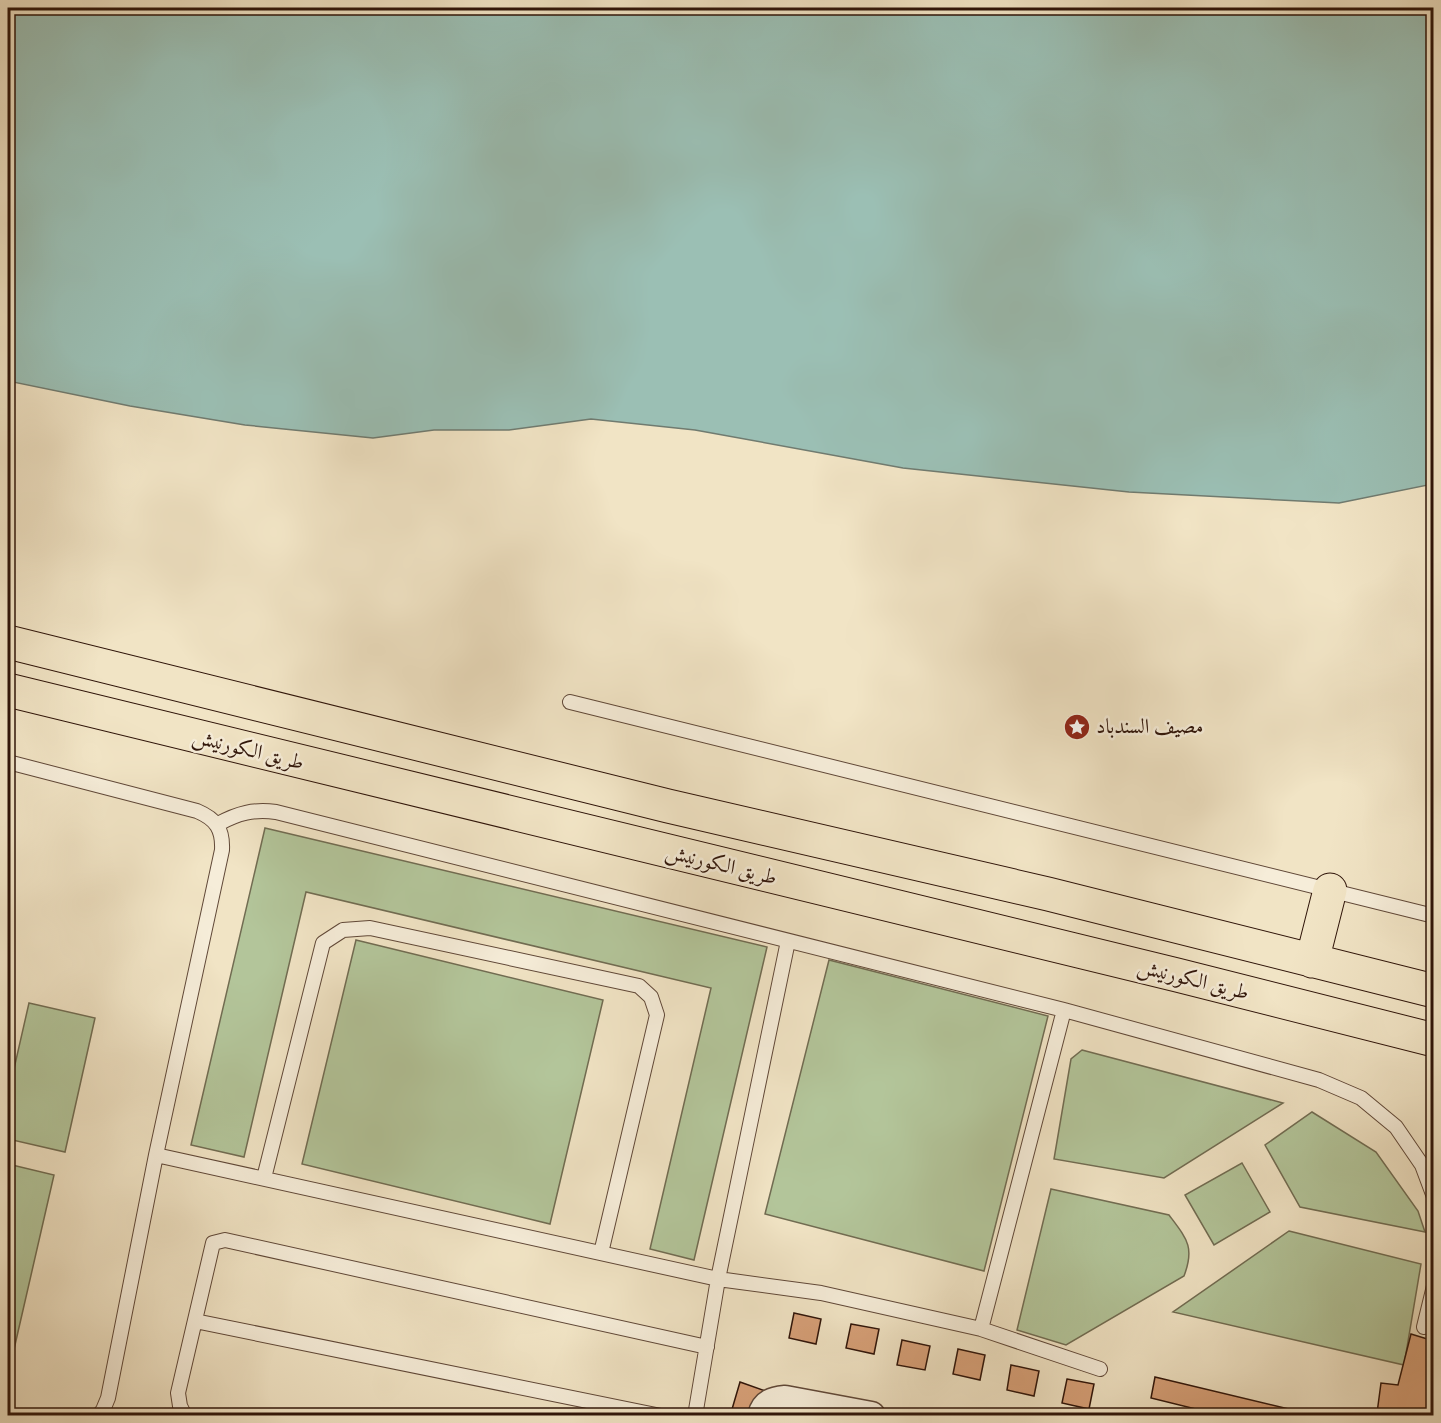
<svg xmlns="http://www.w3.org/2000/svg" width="1441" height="1423" font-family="'Libre Bodoni',Amiri,serif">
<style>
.green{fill:#b3c59a;stroke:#716c52;stroke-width:1.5}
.water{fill:#9bbfb4;stroke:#707b70;stroke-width:1.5}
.building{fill:#d7a078;stroke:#2f1409;stroke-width:1.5}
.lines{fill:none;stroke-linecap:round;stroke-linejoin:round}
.lane-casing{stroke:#604838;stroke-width:16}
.street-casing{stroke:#604838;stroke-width:31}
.highway-casing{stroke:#2f1409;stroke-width:35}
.lane{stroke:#f6edd9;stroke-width:14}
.street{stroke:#f6edd9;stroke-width:28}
.highway{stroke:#f1e4c5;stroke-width:33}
.labels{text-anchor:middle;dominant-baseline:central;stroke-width:5;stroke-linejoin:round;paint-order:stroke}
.poi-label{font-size:21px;fill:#2f1409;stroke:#f6edd9;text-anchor:start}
.street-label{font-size:21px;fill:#2f1409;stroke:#f6edd9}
</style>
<rect width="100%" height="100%" fill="#f1e4c5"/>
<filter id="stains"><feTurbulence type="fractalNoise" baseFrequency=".00333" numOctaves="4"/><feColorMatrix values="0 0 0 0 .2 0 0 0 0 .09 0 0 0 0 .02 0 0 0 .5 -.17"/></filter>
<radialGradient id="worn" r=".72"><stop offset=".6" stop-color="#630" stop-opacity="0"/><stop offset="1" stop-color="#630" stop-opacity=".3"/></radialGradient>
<path class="green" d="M265,828L767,947L694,1260L650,1249L711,988L306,892L244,1157L191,1145Z
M356,940L603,1000L550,1224L302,1164Z
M829,960L1048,1016L984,1271L765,1214Z
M29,1003L95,1018L65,1152L8,1139V1095Z
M1082,1050L1283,1103L1164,1178L1054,1159L1071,1059Z
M1312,1112L1376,1152L1418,1211L1425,1232L1300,1207L1265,1145Z
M1242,1163L1270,1212L1214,1245L1185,1195Z
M8,1164L54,1175L12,1358L8,1357Z
M1051,1189L1169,1215C1187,1239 1195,1247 1184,1276L1066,1345L1017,1330Z
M1289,1231L1421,1264L1404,1365L1173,1312Z"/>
<path class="water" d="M8,8H1433V484L1339,503L1129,492L903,468L695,430L591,419L509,430H434L373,438L245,425L130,406L8,381Z"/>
<path class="building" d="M794,1313L821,1319L816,1344L789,1338Z
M851,1324L879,1329L874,1354L846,1348Z
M1411,1334L1434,1341V1416L1377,1413L1381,1383L1398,1385Z
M902,1340L930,1346L925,1370L897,1365Z
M958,1349L985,1355L980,1380L953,1374Z
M1011,1365L1039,1371L1034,1396L1007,1390Z
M1155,1377L1318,1416H1224L1151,1398Z
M1067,1379L1094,1384L1089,1409L1062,1403Z
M740,1382L768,1392L761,1416H730Z"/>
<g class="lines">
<g class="lane-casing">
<path id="lane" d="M570,702L1434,916
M8,762L197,811C216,819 223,829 222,850L156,1155L108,1398L103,1410L98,1416
M218,824C238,813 254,809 276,812L1064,1010L1319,1080L1361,1098L1396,1127L1422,1165L1434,1197
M156,1155L718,1279L821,1293L981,1329L1100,1369
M264,1178L323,943L343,930L370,928L639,986L651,997L657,1015L601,1253
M195,1321L661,1416
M1424,1327L1434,1286
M981,1329L1064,1010
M185,1416L180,1406L178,1393L213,1243L225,1240L707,1347
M695,1416L718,1279L788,941"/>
</g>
<g class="street-casing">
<path id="street" d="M762,1416C765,1403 774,1401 785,1400L871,1416"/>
</g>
<g class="highway-casing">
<path id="highway" d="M8,642L668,806L1048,894L1434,991
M8,690L1177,975L1434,1040
M1312,961L1330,890"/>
</g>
<use href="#lane" class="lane"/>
<use href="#street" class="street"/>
<use href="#highway" class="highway"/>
</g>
<defs>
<g id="sight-disc" transform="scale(1.35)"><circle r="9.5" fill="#8f2418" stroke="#f6edd9"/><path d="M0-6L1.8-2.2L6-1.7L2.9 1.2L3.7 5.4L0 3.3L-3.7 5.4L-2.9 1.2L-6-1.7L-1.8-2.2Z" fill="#fff"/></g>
</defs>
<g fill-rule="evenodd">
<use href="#sight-disc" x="1077" y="727"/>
</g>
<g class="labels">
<g class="poi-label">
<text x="1096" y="727">مصيف السندباد</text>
</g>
<g class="street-label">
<text transform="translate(248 750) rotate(14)">طريق الكورنيش</text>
<text transform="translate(721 865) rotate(14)">طريق الكورنيش</text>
<text transform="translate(1193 980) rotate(14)">طريق الكورنيش</text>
</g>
</g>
<rect width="1441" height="1423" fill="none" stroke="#f1e4c5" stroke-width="30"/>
<rect x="9" y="9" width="1423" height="1405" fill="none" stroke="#2f1409" stroke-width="3"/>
<rect x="15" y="15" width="1411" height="1393" fill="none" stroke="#2f1409" stroke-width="1.5"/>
<rect width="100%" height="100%" filter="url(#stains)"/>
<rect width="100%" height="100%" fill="url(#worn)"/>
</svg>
